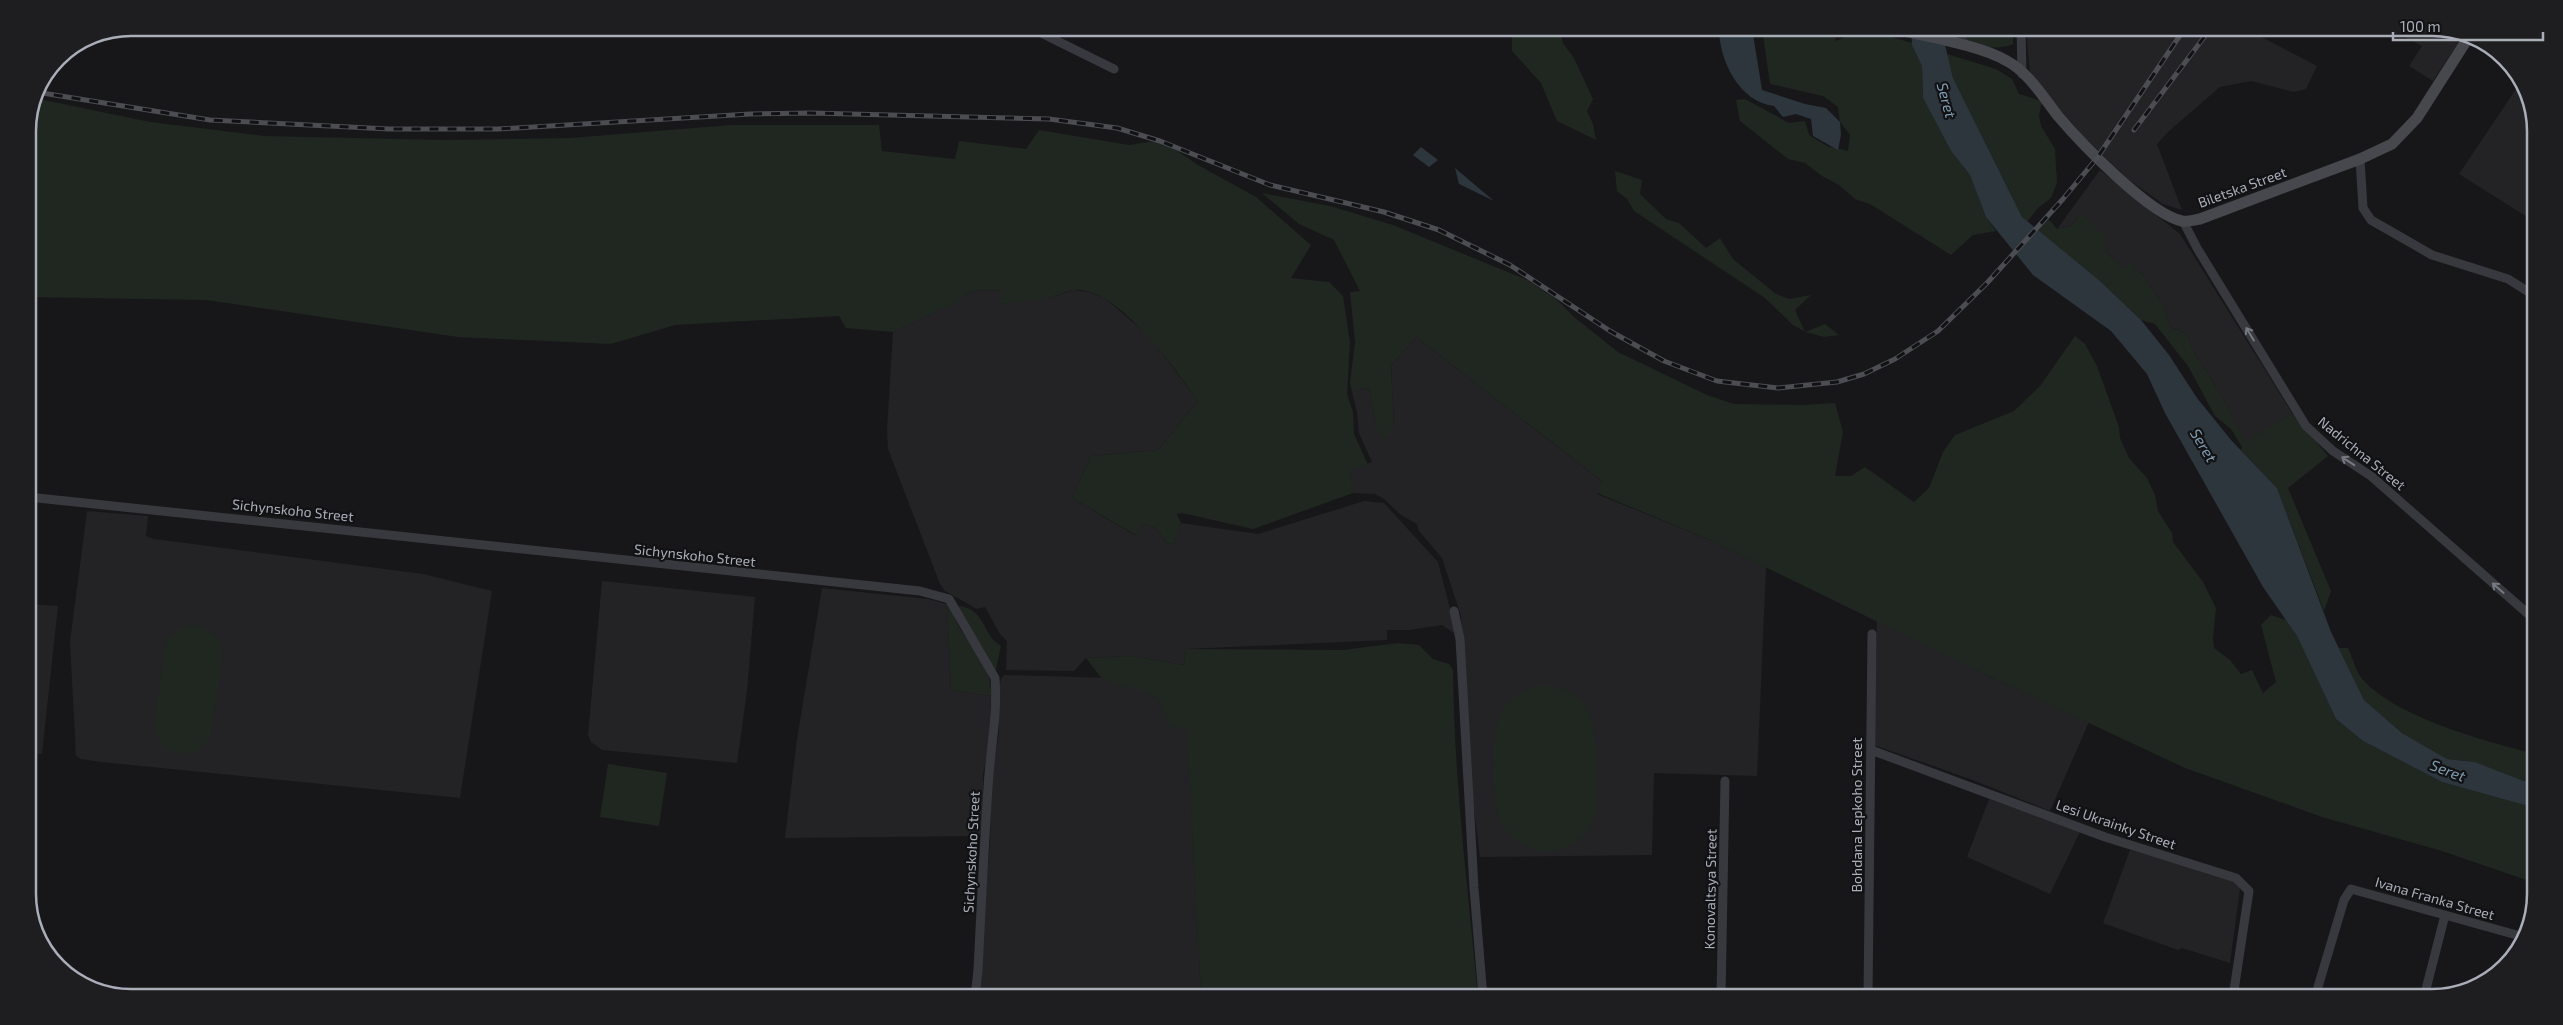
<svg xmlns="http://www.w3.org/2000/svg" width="2563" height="1025" font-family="'Exo 2',sans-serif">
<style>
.built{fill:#232326}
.green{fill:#1f2720}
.water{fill:#2d363d}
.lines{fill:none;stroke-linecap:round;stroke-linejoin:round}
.street{stroke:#38393e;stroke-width:9}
.secondary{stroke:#46484e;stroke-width:11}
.rail-casing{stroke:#4b4d53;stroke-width:5}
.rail{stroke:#121214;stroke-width:3;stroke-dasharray:9;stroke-linecap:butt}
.oneway{stroke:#767982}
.labels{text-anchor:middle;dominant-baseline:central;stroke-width:4.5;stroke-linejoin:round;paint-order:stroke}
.street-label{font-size:14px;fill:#a9aeb9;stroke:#121214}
.water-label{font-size:15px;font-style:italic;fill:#819db3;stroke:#121214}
.rim{fill:none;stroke:#a9aeb9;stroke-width:2.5}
</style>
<rect width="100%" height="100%" fill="#171719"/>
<path class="built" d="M2026,28H2255L2252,32L2317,66L2306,89L2294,92L2251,81L2220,87L2169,131L2157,144L2182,210L2163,204L2129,180L2086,139L2030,76Z
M2388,28H2431L2464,34L2433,81L2409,66L2422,46Z
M2520,83L2535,125V222L2459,174Z
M2100,170L2180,234L2292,413L2245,443L2219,391L2195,354L2187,334L2170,327L2165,308L2143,275L2135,270L2124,269L2105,251L2081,213L2072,225L2057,229Z
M1002,290L1001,304L1055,296L1073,290L1089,292L1106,299L1149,336L1198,401L1158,450L1091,456L1072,498L1135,535L1143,524L1156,528L1167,543L1174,544L1181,523L1258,534L1364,501L1384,503L1438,562L1456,632H1452L1442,625L1410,630H1387V640L1186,649L1184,665L1130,656L1086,658L1074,671L1006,670L1007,641L1000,634L985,607L977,609L945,591L940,584L888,449L887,430L893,332L958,301L970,291Z
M1416,337L1603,482L1597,494L1708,539L1766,567L1757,776L1654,773L1652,855L1480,857L1471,785L1461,616L1442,558L1419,531L1417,524L1401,515L1384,499L1375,494L1353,493L1349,469L1372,462L1359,433L1357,412L1352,392L1369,387L1376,427H1394L1391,366Z
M87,511L148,516L146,536L154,539L423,574L492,591L460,798L101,762L81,759L76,756L70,642Z
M602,581L755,597L747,691L737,763L602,750L591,742L588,735Z
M822,588L928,599L947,604L951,690L991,696L989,744L983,774V829L979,836L785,838L797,739Z
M28,604L58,606L42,754L28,753Z
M1877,620L1997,680L2089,722L2050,811L1970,779L1874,745Z
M1004,675L1185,680L1201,997H978L990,841L992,777L999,732V690L1001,679Z
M1989,799L2080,832L2050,894L1967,857Z
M2130,850L2236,880L2240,889L2230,963L2182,948L2178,950L2103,923Z"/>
<path class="green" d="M1512,28H1560L1563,43L1574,58L1593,99L1587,111L1593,124L1596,140L1557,121L1541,83L1512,51Z
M1762,28H1831L1836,41C1866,27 1882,34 1912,43L1922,66L1923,98L1951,151L1970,175L1986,217L1996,231L1973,235L1951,255L1870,204L1855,199L1839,185L1822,176L1805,163L1788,159L1740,121L1736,100L1745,99L1789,123L1805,121L1809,135L1827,146L1848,151L1850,135L1840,122L1838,107L1823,96L1770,84Z
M1949,28H2013V44C2002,50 1979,48 1969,41C1961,35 1958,31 1949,28Z
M1947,54L1996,69L2012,79L2019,94L2042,101L2039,115L2041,126L2055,149L2057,183L2051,198L2038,208L2027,222L2022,217L1953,78Z
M34,98L150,122L264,136L446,140L570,138L731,125H879L882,151L955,159L959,141L1026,149L1039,130L1129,145L1161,140L1198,165L1256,197L1311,245L1291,278L1329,282L1343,296L1350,342L1347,394L1353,412L1354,434L1368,465L1350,469L1353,493L1253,529L1182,513L1177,514L1181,523L1174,544L1167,543L1156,528L1143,524L1136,535L1072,498L1091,456L1158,450L1198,401C1175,369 1117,285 1073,290C1066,291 1060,295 1054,296C1037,301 1019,302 1001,304V290L970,291L959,301L893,332L846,328L839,316L675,325L611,344L458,337L206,300L28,297V125Z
M1615,171L1642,180L1640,194L1666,219L1679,223L1706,248L1720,238L1733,259L1776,294L1789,299L1811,295L1795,310L1805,332L1825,324L1839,335L1824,337L1806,332L1793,325L1765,298L1634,211L1627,199L1617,191Z
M1262,193L1330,206L1393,225L1527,280L1556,299L1574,317L1618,352L1707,395L1734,404L1803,405L1835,403L1843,432L1835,476H1851L1865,467L1914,502L1929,488L1943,452L1955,435L2014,411L2040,386L2075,336L2085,344L2097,366L2119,427L2120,438L2129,458L2147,478L2155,495L2158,511L2172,533L2173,542L2203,582L2216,608L2213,638L2214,648L2230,660L2241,674L2252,670L2263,693L2276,682L2261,625L2271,615L2286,620L2297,636L2336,719L2363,741L2442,782L2535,808V883L2442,851L2322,817L2185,768L1997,680L1708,539L1597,493L1602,481L1416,337L1391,366L1394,427L1389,435L1381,436L1376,427L1369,387L1352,392L1350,383L1355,342L1350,292L1360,291L1334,240L1299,224Z
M2081,213L2106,237L2105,251L2124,269L2131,263L2135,270L2143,275L2165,308L2170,327L2187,334L2195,354L2219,391L2245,442L2292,413L2328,456L2288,488L2331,591L2324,611L2277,488L2241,450L2242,447L2231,429L2215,416L2188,366L2155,324L2141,320L2100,281L2035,229L2045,215L2057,229L2072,225Z
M947,604L949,605C953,613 956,622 961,630C975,651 992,669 991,696L951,690Z
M961,606C982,611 982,625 992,638C993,641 998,643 1001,646L996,669H994L958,607Z
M192,625C212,628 222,638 223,658L210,738L198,751L179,754L170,751L163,746L154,729L164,650L167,640L174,632Z
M1398,643L1419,645L1433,659L1449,664L1453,670C1454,780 1468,889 1478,997H1201L1187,731L1170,726C1155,680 1143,696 1107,681C1099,678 1092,665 1086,658L1130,656L1184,665L1186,649L1343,650Z
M2339,648H2348C2352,656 2355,668 2360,676C2390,716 2488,742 2535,754V779L2524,781L2475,762L2447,759L2402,733L2364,700Z
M1534,686C1541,686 1550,685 1557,687C1598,697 1596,742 1597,775C1597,790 1599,811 1592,824C1571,861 1521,860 1501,823C1491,805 1491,733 1500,714C1506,699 1521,693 1534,686Z
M608,764L667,773L659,826L600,817Z"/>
<path class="water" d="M1719,28H1752L1762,90L1805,104L1826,108L1840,122L1841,135L1838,150L1813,136L1811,119L1796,114L1783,117L1774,106C1739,102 1719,60 1719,28Z
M1911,28C1930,28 1955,22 1968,40L1942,32L1953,78L2022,217L2100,281L2141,320L2169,355L2197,398L2231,440L2277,488L2331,632L2364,700L2402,733L2447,759L2475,762L2524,781L2535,779V808L2442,782L2363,741L2336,719L2297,636L2263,587L2165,413L2147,374L2111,331L2033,275L1986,217L1970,175L1951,151L1923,98L1922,66L1912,45Z
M1421,147L1438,160L1429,167L1413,155Z
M1455,168L1494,201L1459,184Z"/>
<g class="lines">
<path class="street" d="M1034,28L1033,29L1114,69
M2021,28L2022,74
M2360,159L2363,208L2371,220L2432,255L2508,279L2535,296
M2183,221L2197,248L2306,426L2333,451L2371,476L2535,620
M28,497L920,591L949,599L995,678C998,715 990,750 988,788C984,848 981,909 978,970L975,997
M1454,611L1460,639L1474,888L1483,997
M1871,750L2105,837L2236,878L2249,891L2233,997
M1721,997L1725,781
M1868,997L1872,634
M2315,997L2344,900L2351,889L2524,937
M2424,997L2445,915"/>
<path class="secondary" d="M1891,28C1923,36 1980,45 2007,61C2028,72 2044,98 2058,116C2081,143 2149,214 2182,221C2188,222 2194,220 2200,219L2360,159L2392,144L2417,118L2470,35"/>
<g class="rail-casing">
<path id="rail" d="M36,92L210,120L389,129H498L750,114L811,113L1049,119L1117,128L1160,141L1270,185L1384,212L1439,230L1510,265L1610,331L1664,361L1717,381L1778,388L1837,382L1864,374L1895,359L1938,331L1987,283L2063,199L2097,158L2185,28
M2134,130L2211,28"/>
</g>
<use href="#rail" class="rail"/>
</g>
<defs><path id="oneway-shaft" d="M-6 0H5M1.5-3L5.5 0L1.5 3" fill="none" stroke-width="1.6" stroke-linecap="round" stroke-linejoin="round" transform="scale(1.25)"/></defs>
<g class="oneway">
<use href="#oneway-shaft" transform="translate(2250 334) rotate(-121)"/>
<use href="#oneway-shaft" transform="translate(2348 461) rotate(-147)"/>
<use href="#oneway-shaft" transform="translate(2498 588) rotate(-139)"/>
</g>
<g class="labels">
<g class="street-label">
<text transform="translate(2242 187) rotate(-20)">Biletska Street</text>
<text transform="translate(2362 453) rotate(39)">Nadrichna Street</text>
<text transform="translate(293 510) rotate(6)">Sichynskoho Street</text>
<text transform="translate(695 555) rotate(6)">Sichynskoho Street</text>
<text transform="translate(1856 815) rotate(-90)">Bohdana Lepkoho Street</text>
<text transform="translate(2116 824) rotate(19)">Lesi Ukrainky Street</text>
<text transform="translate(971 852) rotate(-87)">Sichynskoho Street</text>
<text transform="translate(1710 889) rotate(-89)">Konovaltsya Street</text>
<text transform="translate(2435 898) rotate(16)">Ivana Franka Street</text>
</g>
<g class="water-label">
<text transform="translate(1947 100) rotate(75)">Seret</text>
<text transform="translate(2204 445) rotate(59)">Seret</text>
<text transform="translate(2448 770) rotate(21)">Seret</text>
</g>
</g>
<path d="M0 0H2563V1025H0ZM131 36H2432A95 95 0 0 1 2527 131V894A95 95 0 0 1 2432 989H131A95 95 0 0 1 36 894V131A95 95 0 0 1 131 36Z" fill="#1e1e21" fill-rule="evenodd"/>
<path class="rim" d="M131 36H2432A95 95 0 0 1 2527 131V894A95 95 0 0 1 2432 989H131A95 95 0 0 1 36 894V131A95 95 0 0 1 131 36Z"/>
<path d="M2393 32v8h150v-8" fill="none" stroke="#a9aeb9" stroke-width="2.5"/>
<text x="2400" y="32" font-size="15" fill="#a9aeb9" stroke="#121214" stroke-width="4" paint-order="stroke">100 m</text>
</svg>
